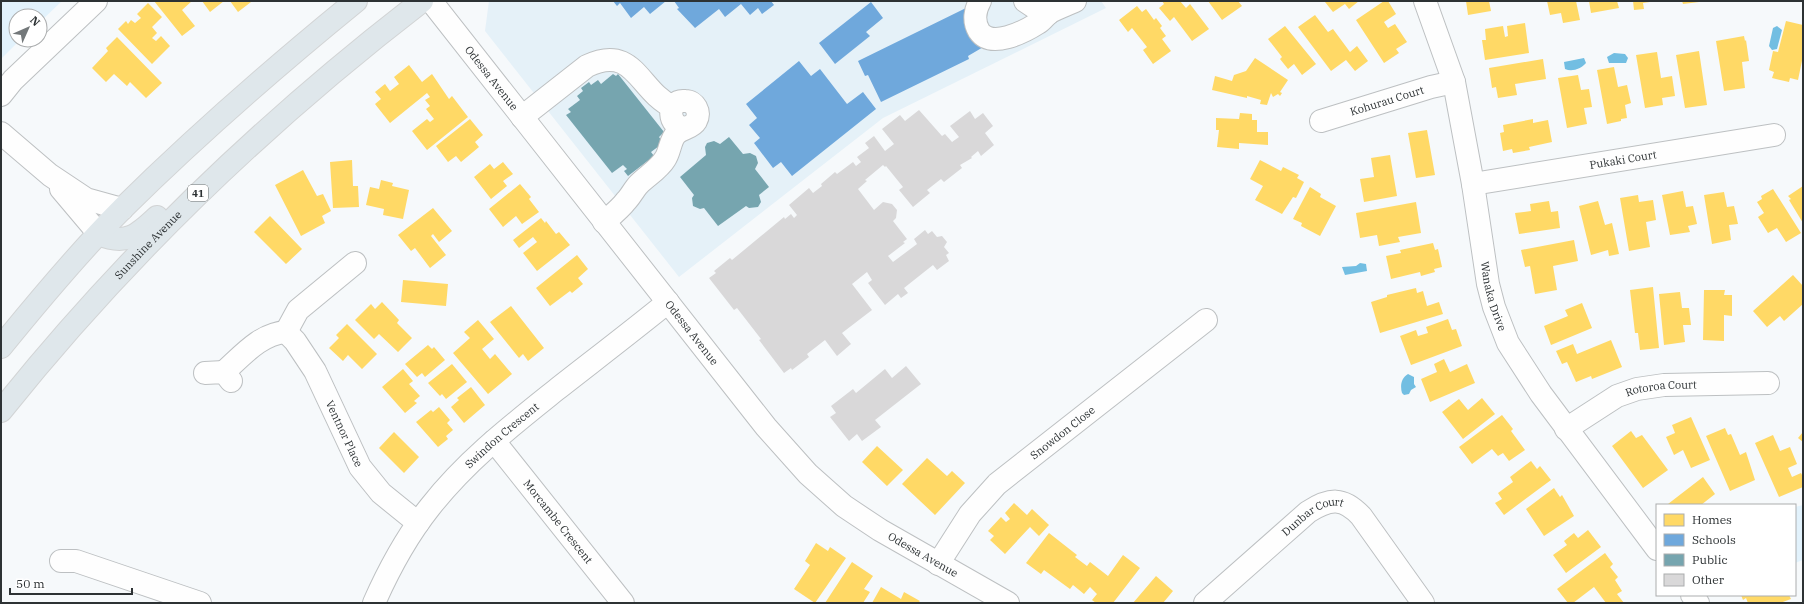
<svg xmlns="http://www.w3.org/2000/svg" width="1804" height="604" font-family="'IBM Plex Serif',serif">
<style>
.built{fill:#e5f1f8}
.green{fill:#e2f2fc}
.water{fill:#72bee2}
.homes{fill:#ffd966}
.schools{fill:#6fa8dc}
.public{fill:#76a5af}
.building{fill:#d9d8d9}
.lines{fill:none;stroke-linecap:round;stroke-linejoin:round}
.minor-casing{stroke:#bdc0c2;stroke-width:24}
.major-casing{stroke:#d2d4d5;stroke-width:24}
.minor{stroke:#fefefe;stroke-width:22}
.major{stroke:#dfe7eb;stroke-width:22}
.labels{text-anchor:middle;dominant-baseline:central;stroke-width:4;stroke-linejoin:round;paint-order:stroke}
.shield{fill:#fff;stroke:#6c7071;stroke-width:1}
.shield-label{font-size:10px;font-weight:bold;fill:#2d3234}
.street-label{font-size:11px;fill:#2d3234;stroke:#fff}
</style>
<rect width="100%" height="100%" fill="#f6f9fb"/>
<path class="built" d="M489,1H1101L1106,8L883,118L679,277L485,31Z"/>
<path class="green" d="M1,1H62L40,22V16H16V40H20L1,59Z
M1803,505V560L1795,563V507Z"/>
<path class="water" d="M1777,26L1782,30L1777,49L1772,50L1769,46L1773,28Z
M1614,53L1625,54L1628,58L1626,63H1609L1607,57Z
M1584,58L1586,63C1581,69 1572,72 1565,69L1564,62Z
M1360,263L1366,264L1367,271L1345,275L1342,267L1356,266Z
M1408,374L1414,377V384L1416,387L1411,390L1409,394L1404,395L1402,393C1400,386 1401,378 1408,374Z"/>
<path class="homes" d="M154,1H192L182,10L195,26L182,36Z
M202,1H224L210,12Z
M230,1H249L251,2L238,12Z
M1162,1H1180L1186,8L1190,4L1209,29L1192,41L1174,17L1170,21L1159,8L1164,4Z
M1208,1H1238L1242,6L1222,20Z
M1327,1H1359L1349,9L1345,4L1333,12L1325,2Z
M1384,1H1388L1396,14L1384,22L1388,28L1395,24L1407,42L1396,49L1399,53L1384,63L1356,20Z
M1466,1H1489L1491,11L1468,15Z
M1547,1H1576L1580,20L1563,23L1561,13L1550,15Z
M1589,1H1617L1619,8L1591,13Z
M1633,1H1650V2L1643,3L1644,9L1634,10Z
M1682,1H1699V2L1683,4Z
M148,3L162,17L152,27L157,33L152,38L156,41L161,36L170,46L152,64L118,29L126,21L128,24L131,20L135,23L141,18L137,14Z
M1137,6L1142,12L1146,9L1154,20L1156,18L1162,26L1160,28L1166,36L1162,39L1171,51L1153,64L1143,50L1147,47L1132,28L1128,32L1119,20Z
M1315,15L1328,32L1333,29L1350,52L1357,46L1368,61L1355,71L1346,60L1331,71L1298,27Z
M1786,21L1803,25V56L1798,80L1790,78L1789,82L1772,78L1774,72L1769,70L1773,51L1778,52Z
M1525,23L1529,53L1485,60L1482,40H1486L1485,29L1503,26L1505,37L1508,36L1507,26Z
M1285,26L1316,64L1302,75L1294,64L1288,69L1280,59L1282,57L1268,39Z
M1744,36L1745,41L1746,40L1749,61L1742,62L1745,88L1724,91L1716,41Z
M117,37L162,83L146,98L130,82L127,86L114,74L106,82L92,68L108,51L106,48Z
M1699,51L1707,105L1685,108L1676,55Z
M1657,52L1661,78L1672,76L1675,96L1662,98L1663,105L1645,108L1636,55Z
M1255,58L1288,80L1280,92L1282,93L1280,96L1278,94L1273,97L1271,93L1267,105L1260,104L1261,100L1247,96V98L1212,90L1215,76L1232,81L1234,75L1246,71Z
M1543,59L1546,79L1515,84L1517,95L1498,98L1496,87L1492,88L1489,68Z
M409,65L422,82L432,74L449,99L452,96L468,117L427,150L412,131L427,119L430,122L434,119L426,109L430,106L425,100L430,97L427,93L390,123L375,104L381,99L375,92L385,84L390,91L399,84L394,77Z
M1614,67L1618,87L1627,85L1631,103L1625,105L1627,118L1621,119V121L1607,124L1597,70Z
M1578,75L1581,90L1589,89L1592,107L1584,108L1587,124L1567,128L1558,78Z
M1240,113L1252,114V120H1257V132H1268V145L1239,143V149L1217,147L1219,130H1216V118L1239,119Z
M470,119L483,135L475,142L479,147L461,162L456,156L448,162L436,146Z
M1533,119V123L1548,120L1552,142L1529,147L1530,150L1513,153L1512,149L1503,151L1500,133L1504,132L1503,125Z
M1427,130L1435,175L1416,178L1408,133Z
M1390,155L1397,196L1364,202L1360,179L1374,177L1371,158Z
M352,160L353,186H358L359,207L333,208L330,162Z
M1260,160L1281,171L1283,167L1299,175L1297,178L1304,182L1296,198L1293,197L1282,214L1255,200L1263,186L1250,179Z
M503,162L513,174L503,181L507,186L491,199L474,177L490,164L494,169Z
M303,170L317,196L323,194L331,211L322,216L325,223L301,236L275,185Z
M381,180L393,183L392,186L409,190L403,219L383,215L384,209L366,205L370,187L379,189Z
M520,184L531,197L529,199L539,212L522,224L516,216L503,227L489,209Z
M1803,186V223L1789,200L1791,199L1788,196Z
M1310,187L1321,194L1320,197L1336,206L1320,236L1301,226L1302,223L1293,219Z
M1773,189L1801,233L1786,242L1777,228L1768,233L1758,217L1764,213L1757,202L1762,199L1761,196Z
M1683,191L1686,207L1693,206L1697,224L1688,226L1690,232L1670,235L1662,195Z
M1724,192L1727,207L1734,206L1738,224L1729,225L1731,240L1712,244L1704,195Z
M1638,195L1639,202L1653,200L1656,220L1646,222L1650,247L1629,251L1620,198Z
M1549,201L1551,212L1558,211L1560,228L1519,234L1515,213L1531,211L1530,204Z
M1598,201L1605,225L1612,223L1619,254L1609,256L1608,250L1591,255L1579,206Z
M1416,202L1421,233L1398,237L1400,242L1379,246L1377,235L1360,238L1356,213Z
M433,208L452,231L439,242L433,234L431,236L446,255L430,268L415,248L411,251L398,235Z
M270,216L302,249L286,264L254,232Z
M541,218L545,223L546,221L556,234L559,232L570,245L537,271L523,253L537,242L533,237L519,248L513,240Z
M1574,240L1578,261L1553,266L1557,290L1535,294L1530,266L1525,267L1521,250Z
M1433,243L1435,250L1438,249L1442,267L1434,269L1435,272L1421,276L1420,272L1391,279L1386,256L1401,253L1400,250Z
M577,255L588,269L578,278L583,284L572,293L570,291L550,306L536,288Z
M1793,275L1803,286V304L1784,321L1780,316L1767,327L1753,311Z
M403,280L448,284L446,306L401,302Z
M1653,287L1659,348L1640,350L1638,333H1635L1630,290Z
M1416,288L1417,293L1423,291L1427,306L1439,302L1443,314L1380,333L1371,302L1387,297V295Z
M1704,290H1725L1724,295H1732V316L1724,315V341L1703,340Z
M1680,292L1682,308H1689L1691,325H1683L1685,342L1664,345L1659,294Z
M382,302L399,320L397,323L412,338L398,352L379,334L374,339L355,320L371,304L375,309Z
M1582,303L1592,328L1551,345L1544,326L1568,316L1565,310Z
M511,306L544,348L528,361L523,354L519,358L490,322Z
M1448,319L1452,330L1456,329L1462,346L1411,365L1400,336L1416,330L1418,336L1428,333L1426,327Z
M478,320L494,339L482,349L490,359L495,354L512,374L488,394L453,353L470,338L464,332Z
M347,324L377,354L362,369L348,355L343,361L329,348L339,338L336,335Z
M1611,340L1622,367L1592,379L1591,376L1576,382L1567,362L1562,364L1556,351L1573,344L1577,354Z
M428,345L432,349L434,347L445,360L425,377L422,373L417,377L405,364Z
M1444,359L1450,372L1467,364L1475,383L1430,402L1421,379L1437,372L1434,364Z
M452,364L467,382L446,399L442,394L440,396L428,383Z
M403,369L413,381L409,384L420,396L414,401L417,403L405,413L382,387Z
M471,387L485,405L464,423L451,407L459,400L457,398Z
M1482,398L1495,414L1463,439L1442,412L1459,399L1468,410Z
M439,407L450,420L447,423L453,430L446,436L448,439L438,447L416,422L431,410L433,412Z
M1502,415L1513,429L1511,431L1525,450L1509,461L1503,453L1498,456L1492,449L1472,464L1459,447Z
M1691,417L1710,460L1691,468L1683,450L1674,455L1666,437L1675,433L1672,425Z
M1725,428L1728,435L1731,434L1740,455L1746,452L1755,480L1730,491L1706,436Z
M1631,431L1636,438L1642,435L1668,470L1643,488L1612,446Z
M394,432L419,457L404,473L379,448Z
M1803,432V442L1798,438Z
M1773,435L1780,451L1790,447L1797,464L1788,468L1792,477L1801,473L1803,477V487L1779,497L1755,443Z
M877,446L903,470L887,486L862,462Z
M927,458L947,476L952,471L965,483L935,515L902,484Z
M1531,461L1537,469L1540,466L1551,480L1504,515L1495,503L1502,499L1498,493L1513,482L1510,477Z
M1703,477L1715,494L1701,505H1669L1668,504Z
M1554,488L1560,497L1562,495L1574,516L1544,536L1526,509Z
M1014,503L1027,515L1032,509L1049,525L1039,536L1030,527L1005,554L990,540L994,536L988,531L1001,517L1006,522L1010,519L1005,513Z
M1588,530L1601,547L1566,573L1553,555L1567,545L1564,541L1574,533L1578,538Z
M1049,533L1077,555L1075,557L1087,566L1090,562L1108,576L1123,555L1140,568L1113,603H1096L1092,600L1097,594L1090,587L1084,594L1073,585L1070,589L1044,570L1041,574L1026,563Z
M816,543L828,551L830,547L846,558L815,603L794,589L810,565L805,561Z
M1605,553L1613,564L1610,567L1618,577L1615,580L1622,591L1617,594L1624,603H1606L1594,587L1573,603H1568L1557,589Z
M852,562L873,576L864,589L870,592L863,603H825Z
M1156,576L1173,591L1163,603H1133Z
M881,587L901,599L904,592L920,601L918,603H872Z
M1741,595H1789L1791,599L1780,603H1748L1746,598L1743,600Z"/>
<path class="schools" d="M613,1H666L650,14L644,7L631,18L620,3L617,6Z
M674,1H771L774,5L762,14L758,8L750,15L741,4L725,17L719,9L695,28L677,9L679,8Z
M871,2L883,18L866,32L870,36L835,64L819,43Z
M966,8L985,46L968,56L969,59L881,102L868,75L865,76L858,61Z
M799,61L811,76L820,69L847,104L863,92L876,109L792,176L781,162L773,168L754,143L760,138L749,125L757,118L746,104Z"/>
<path class="public" d="M613,74L616,76L618,74L664,132L659,137L663,143L651,152L654,156L628,176L624,171L627,169L623,165L612,173L566,115L571,112L568,109L580,100L577,96L583,91L581,88L589,82L591,85L598,80L601,84Z
M729,137L743,154L750,153L756,156L758,163L755,169L769,187L759,195L761,202L758,207L749,208L746,206L718,226L704,208L700,209L693,206L692,198L694,195L680,177L706,155L705,147L707,143L714,141L720,144Z"/>
<path class="building" d="M919,110L942,136L945,134L952,142L959,137L950,126L970,111L975,119L983,113L993,126L985,133L994,145L981,156L978,151L971,157L972,158L960,165L962,168L944,182L941,179L927,190L930,193L913,207L899,190L903,187L886,166L885,167L883,165L865,180L867,181L858,189L874,210L883,202L892,204L897,210L896,218L893,221L907,239L903,242L905,243L888,256L893,262L917,244L914,239L925,230L928,234L932,231L937,237L942,236L947,242L944,247L949,253L946,255L949,261L937,270L933,265L904,288L908,293L901,298L898,294L885,305L868,283L872,280L867,272L852,284L872,310L842,333L851,344L837,356L825,340L807,354L809,357L792,370L791,368L784,373L759,340L761,339L737,308L734,310L709,278L716,273L714,271L730,258L732,260L784,217L785,219L791,214L794,218L797,215L789,205L809,188L813,193L822,186L821,184L835,172L837,174L853,162L856,166L861,162L857,157L869,148L865,143L874,136L885,151L894,144L882,129L900,115L905,121Z
M906,366L921,384L875,420L881,427L862,441L857,434L849,441L830,417L836,413L831,406L853,389L856,393L885,369L892,378Z"/>
<g class="lines">
<g class="minor-casing">
<g id="minor">
<path id="s1" d="M431,1L766,427L808,474L844,506L880,530L1008,603"/>
<path d="M980,1C975,10 973,21 979,31C991,49 1024,32 1038,23C1042,21 1045,16 1049,13C1057,8 1067,5 1075,1"/>
<path d="M1025,1L1037,9L1048,14"/>
<path id="s2" d="M1425,1L1454,82L1473,184L1488,284L1494,307L1508,343L1541,394L1657,549"/>
<path d="M1,95L13,80L96,1"/>
<path d="M522,117L587,66C635,43 638,91 673,107"/>
<path id="s3" d="M1321,121L1431,87L1454,82"/>
<path d="M1,133L50,175L86,199L122,209"/>
<path id="s4" d="M1473,184L1774,135"/>
<path d="M61,189L99,234"/>
<path d="M604,222C611,216 620,209 626,201C631,196 634,189 639,184C647,176 659,169 665,159C670,152 670,140 676,134C682,128 692,128 696,121C701,112 695,101 685,101C666,99 667,128 686,128"/>
<path id="s5" d="M286,332L295,341L315,371L360,467L381,493L418,523"/>
<path d="M286,332L298,310L355,263"/>
<path d="M224,372C243,355 260,334 286,332"/>
<path d="M205,373L224,372L231,381"/>
<path id="s6" d="M1566,429L1617,396L1637,389L1664,385L1768,383"/>
<path id="s7" d="M494,441L623,603"/>
<path d="M61,561H76L200,603"/>
<path id="s8" d="M938,564L970,514L997,484L1206,320"/>
<path d="M1692,595L1698,603"/>
<path id="s9" d="M374,603C389,569 407,536 430,507C466,461 511,426 556,390C593,361 631,332 668,302"/>
<path id="s10" d="M1205,603L1308,512C1330,498 1343,497 1361,516L1423,603"/>
</g>
</g>
<g class="major-casing">
<g id="major">
<path d="M99,234C126,246 138,235 157,217"/>
<path d="M1,347C40,299 79,252 123,208C197,135 275,67 356,1"/>
<path id="s11" d="M1,411C124,257 266,121 422,1"/>
</g>
</g>
<use href="#minor" class="minor"/>
<use href="#major" class="major"/>
</g>
<g class="labels">
<rect class="shield" x="188" y="185" width="20" height="16" rx="3"/>
<g class="shield-label">
<text x="198" y="193">41</text>
</g>
<g class="street-label">
<text stroke="none"><textPath href="#s1" startOffset="98">Odessa Avenue</textPath></text>
<text stroke="none"><textPath href="#s3" startOffset="69">Kohurau Court</textPath></text>
<text stroke="none"><textPath href="#s4" startOffset="152">Pukaki Court</textPath></text>
<text stroke="none"><textPath href="#s11" startOffset="222">Sunshine Avenue</textPath></text>
<text stroke="none"><textPath href="#s2" startOffset="304">Wanaka Drive</textPath></text>
<text stroke="none"><textPath href="#s1" startOffset="422">Odessa Avenue</textPath></text>
<text stroke="none"><textPath href="#s6" startOffset="106">Rotoroa Court</textPath></text>
<text stroke="none"><textPath href="#s8" startOffset="183">Snowdon Close</textPath></text>
<text stroke="none"><textPath href="#s5" startOffset="118">Ventnor Place</textPath></text>
<text stroke="none"><textPath href="#s9" startOffset="213">Swindon Crescent</textPath></text>
<text stroke="none"><textPath href="#s10" startOffset="140">Dunbar Court</textPath></text>
<text stroke="none"><textPath href="#s7" startOffset="103">Morcambe Crescent</textPath></text>
<text stroke="none"><textPath href="#s1" startOffset="746">Odessa Avenue</textPath></text>
</g>
</g>
<rect width="1804" height="604" fill="none" stroke="#2d3234" stroke-width="4"/>
<rect x="1656" y="504" width="140" height="92" fill="#ffffff" stroke="#abadae"/>
<rect x="1664" y="514" width="20" height="12" fill="#ffd966" stroke="#abadae"/>
<text x="1692" y="524" font-size="12" fill="#2d3234">Homes</text>
<rect x="1664" y="534" width="20" height="12" fill="#6fa8dc" stroke="#abadae"/>
<text x="1692" y="544" font-size="12" fill="#2d3234">Schools</text>
<rect x="1664" y="554" width="20" height="12" fill="#76a5af" stroke="#abadae"/>
<text x="1692" y="564" font-size="12" fill="#2d3234">Public</text>
<rect x="1664" y="574" width="20" height="12" fill="#d9d8d9" stroke="#abadae"/>
<text x="1692" y="584" font-size="12" fill="#2d3234">Other</text>
<g transform="translate(28 28) rotate(45)"><circle r="19" fill="#ffffff" stroke="#abadae"/>
<path d="M0-3L7 15L0 10L-7 15Z" fill="#73787a"/>
<text y="-6" font-size="11" font-weight="bold" text-anchor="middle" fill="#2d3234">N</text>
</g>
<path d="M10 588v6h122v-6" fill="none" stroke="#2d3234" stroke-width="2"/>
<text x="16" y="588" font-size="12" fill="#2d3234" stroke="#ffffff" stroke-width="3" paint-order="stroke">50 m</text>
</svg>
